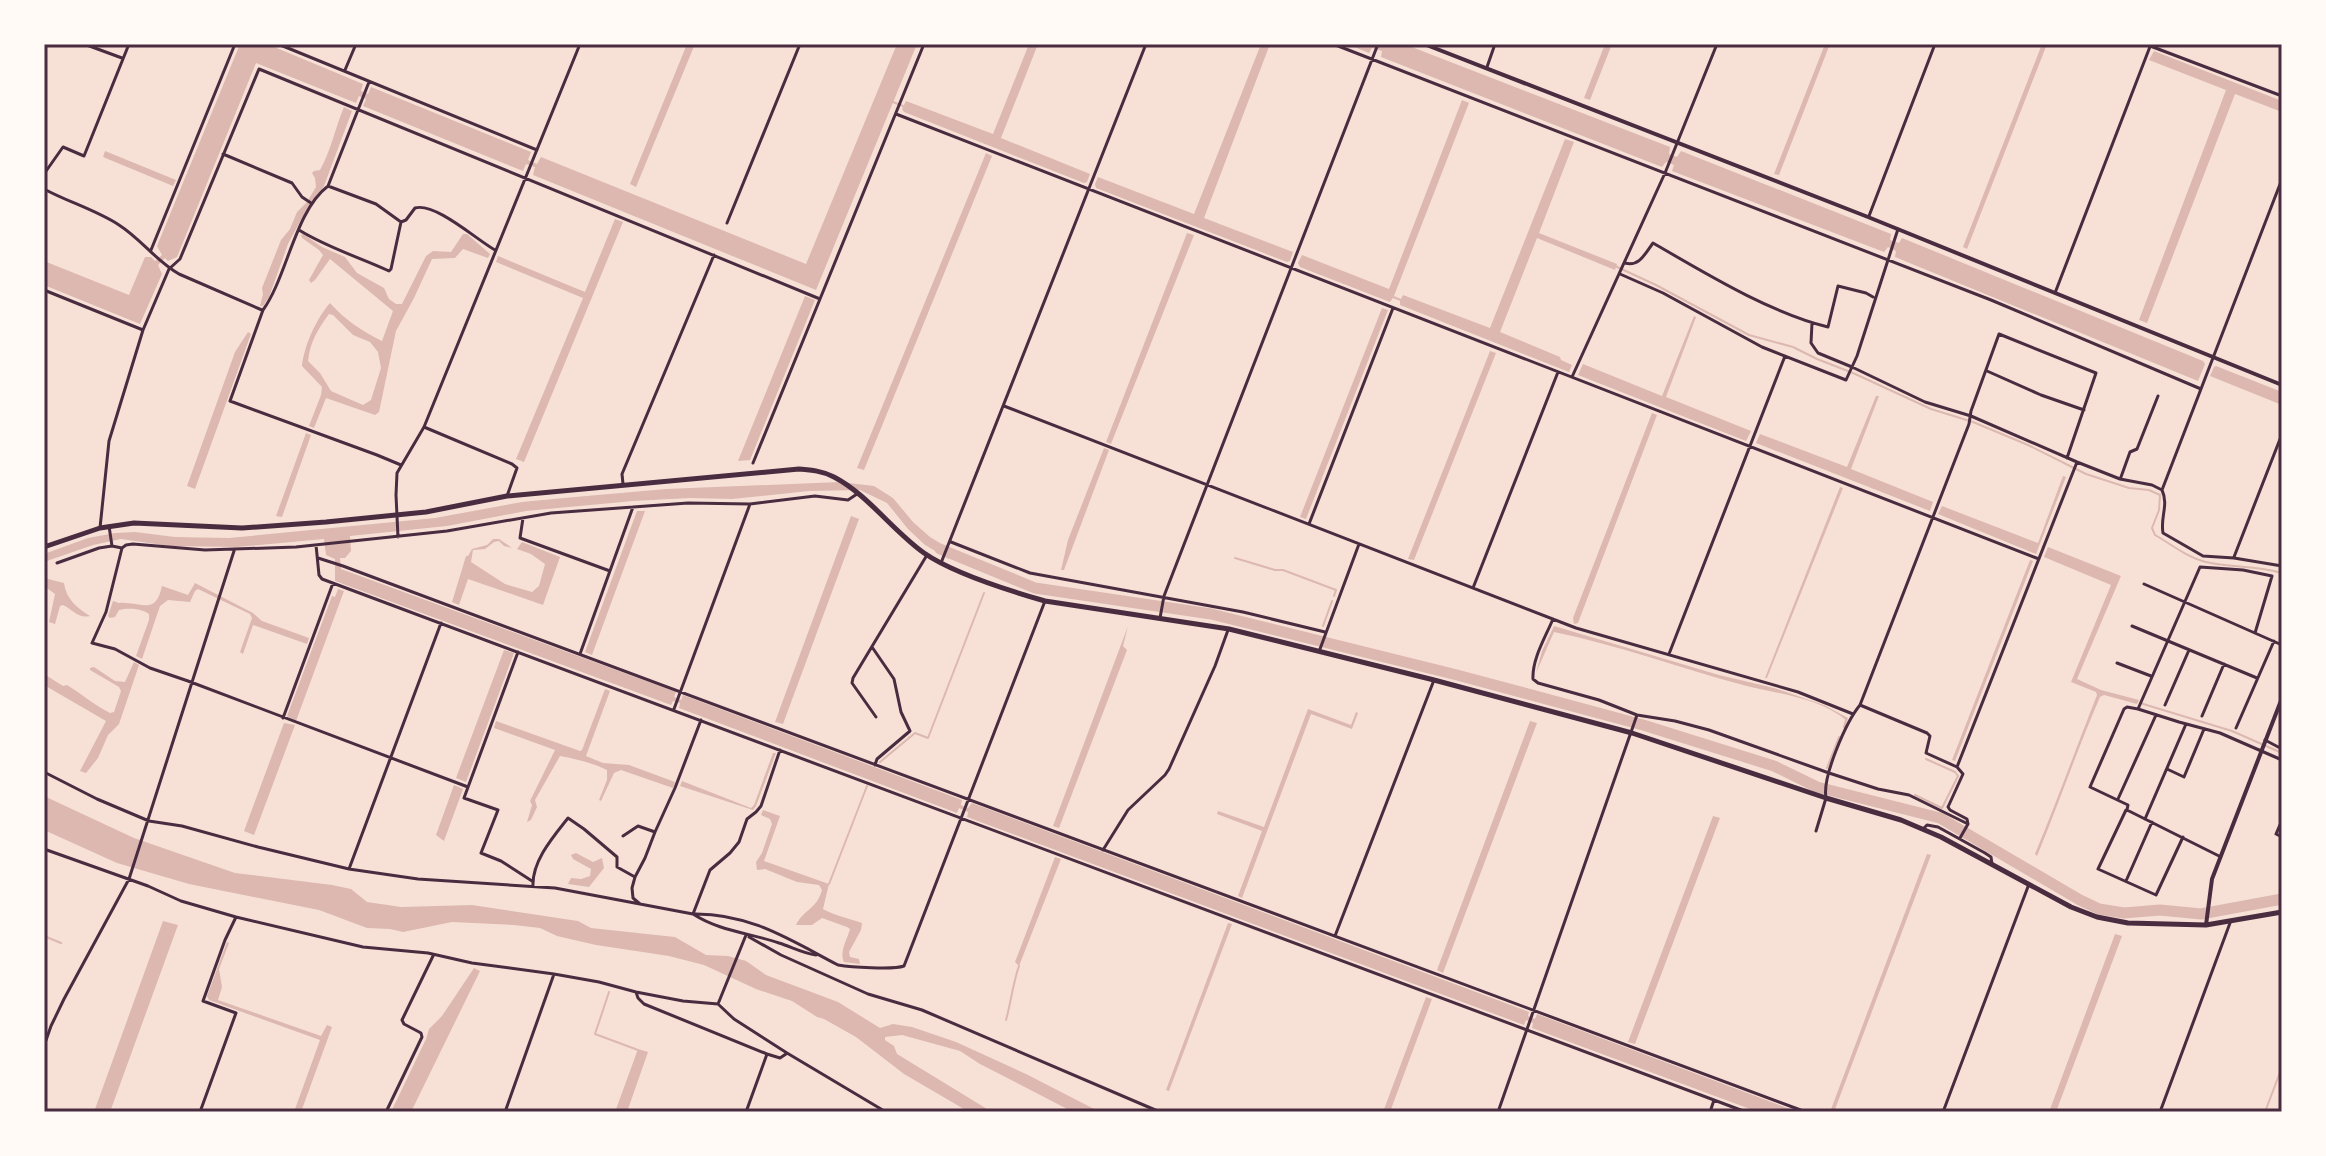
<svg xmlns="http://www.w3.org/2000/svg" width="2326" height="1156" font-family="'Source Sans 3',sans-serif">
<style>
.water{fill:#dcb8b0;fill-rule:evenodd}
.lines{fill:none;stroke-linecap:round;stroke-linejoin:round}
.stream{stroke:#dcb8b0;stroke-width:2}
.river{stroke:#dcb8b0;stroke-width:11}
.minor{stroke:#4a2c40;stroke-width:3}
.tertiary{stroke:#4a2c40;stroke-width:4}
.trunk{stroke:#4a2c40;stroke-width:5}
.neatline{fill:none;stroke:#4a2c40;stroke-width:3}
</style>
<rect width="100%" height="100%" fill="#f7e1d7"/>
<path class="water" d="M240,44H267L363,84L361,91L368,94L371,87L531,152L528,160L537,164L541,157L806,264L897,44H917L816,290L533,175L535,167L526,164L523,171L363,106L366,99L359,96L356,103L256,63L177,257L168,261L165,258L158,265L162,274L140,324L44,285V261L129,295L145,257H151L155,261L162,255L157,246Z
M687,44H695L636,187L630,184Z
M1029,44H1038L1001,138L1090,174L1087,182L1084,183L904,112L902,109L906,101L993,134Z
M1261,44H1270L1204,218L1293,252L1290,261L1287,262L1096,188L1095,184L1098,177L1194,214Z
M1347,44H1404L1670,147L1669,154L1677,157L1681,151L1891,234L1890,240L1899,243L1902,238L2203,361L2205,364L2198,381L1895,257L1896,251L1888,247L1884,252L1672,171L1674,165L1666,162L1662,167L1381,57L1382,51L1372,48L1369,53Z
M1605,44H1612L1590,100L1584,98Z
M1825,44H1830L1779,175L1774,174Z
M2042,44H2047L1967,249L1963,247Z
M2154,51L2282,101V112L2235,94L2147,323L2139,320L2226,90L2149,60Z
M1462,100L1469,103L1394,296L1401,299L1403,295L1490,328L1565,139L1574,142L1539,233L1617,264L1615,270L1537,238L1500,332L1560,357L1561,360L1572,365L1569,372L1400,305V301L1393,298L1390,302L1300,267L1298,263L1302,255L1389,289Z
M344,107L352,111L324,186L303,216L288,244L269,297L263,306H260L263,294L262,288L281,240L290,229L297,212L307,202L316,187L315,178L312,173L314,171L320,170C331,151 335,128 344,107Z
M105,151L176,180L173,186L103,157Z
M986,153L992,156L864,470L857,468Z
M615,219L623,222L524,462L516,459L583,298L496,262L498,256L585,292Z
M1187,233L1194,235L1111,444L1106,442Z
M303,234L322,247L345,257L357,273L384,288L389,299L396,304H402L426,256L433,251L451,252L463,234H467L490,254L488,258L463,249L455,258L432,259L414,298L396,331L379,412L375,415L326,398L314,428L309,426L321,395L322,387L302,366C304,346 316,319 330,303C345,320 362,331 382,341L393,311L330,259L315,280L311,283L309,280L323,255L319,250L302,238L301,235ZM329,314L333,315L353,335L370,342L378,352L381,368L371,400L363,405L331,391L320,373L308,361C310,342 318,329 329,314Z
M805,296L815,300L750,460L738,461Z
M1382,308L1388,310L1306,519L1300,517Z
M1694,316L1696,317L1666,397L1751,431L1746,441L1578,375L1583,364L1662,396Z
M248,332L251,334L195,489L187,486L235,352Z
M1490,351L1496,353L1414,560L1408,559Z
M2216,366L2282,392V405L2210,376L2214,367Z
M1876,396H1879L1851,469L1933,502L1930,511L1756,443L1760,434L1847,467Z
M1652,413L1657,415L1578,623L1574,624L1573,618Z
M306,433L311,435L282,517L276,516Z
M1104,448L1109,450L1064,570H1061L1068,540Z
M2063,476L2066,477L2036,554L1938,514L1942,506L2038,543Z
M840,482L874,486L893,498L913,522L930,537L953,551L949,559L925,545L908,529L887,503L860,490L809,491L732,499L690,498L633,501L526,511L447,526L350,536L351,551L345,558H340L341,569L676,692L674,697L681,700L683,695L962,800L961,805L968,808L972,803L1529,1012L1528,1016L1535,1019L1537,1014L1798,1112H1758L1532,1028L1533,1023L1526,1020L1524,1025L967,817L968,812L959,808L957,813L679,708L680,703L673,701L671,705L335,581V559L326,555L324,539L237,547L170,546L121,539L93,545L44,562V554L88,538L115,533L135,532L175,537L229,538L435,518L522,502L564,498L666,489Z
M1840,487L1843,488L1767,678H1765Z
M637,511H645L592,655L585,652Z
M851,516L859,519L783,724L775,722Z
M493,539H499L512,548L504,546L499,541L494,542L485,549L473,550L471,562L505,584L532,592L539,586L545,564L531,554L517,549L522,542L560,557L543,605L468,579L459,605L452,602L466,556H468L472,549L487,545Z
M2048,547L2121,576L2077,679L2101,690L2139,700L2137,704L2104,695L2100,697C2077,750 2059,803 2037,856L2035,854C2057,801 2076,748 2097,695L2096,692L2071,682L2111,585L2044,557Z
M2030,560L2033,561L1955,761L1952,760Z
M44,578L64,583C66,599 77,608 90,616C78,619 72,609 63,605L60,606L55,624L49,622L55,594L44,586Z
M195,583L253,613L262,621L309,638L307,644L253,625L243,654L240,652L252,618L250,614L198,589L195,591L190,602L168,600L160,606L142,659L136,656L149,620V614C141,608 128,608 119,610L115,617L110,618L108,616L113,601C125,605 113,602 126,603C145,604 156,613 162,586L188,595Z
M338,589L344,591L296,721L287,716L332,596L335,597Z
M1128,626L1123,646L1127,650L1059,828L1053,826Z
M1554,626L1719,675L1774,688L1824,705L1848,718L1847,721C1819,697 1777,694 1743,685C1680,668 1618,645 1554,632L1536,673L1542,651Z
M504,650L514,653L466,782L456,778Z
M134,662L139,665L119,724L108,735L98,758L86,773L80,771L106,721L44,685V674L63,686L67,685C82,694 94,705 110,713L114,712L121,691L119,687L90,670V668L94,667L115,681L125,682Z
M605,689L610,691L586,756L603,763L629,765L675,782L673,788L621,770L614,773L601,801L599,800L607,780V770C593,763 576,759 560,756L535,800L537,807L531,820L527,822L532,805L530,801L555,750L494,728L496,721L580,751L582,750Z
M1308,709L1351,725L1356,712L1358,713L1352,729L1311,714L1242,898L1238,896L1262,831L1217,814L1218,811L1264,827Z
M1530,721L1537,723L1443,973L1437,970Z
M284,723L295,725L254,835L244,831Z
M773,753H776L756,806L753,810L680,786L682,781L751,808L754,805Z
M454,785L463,789L444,841L436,835Z
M44,796L134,838L235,873L332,885L351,889L367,902L401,907L472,905L578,921L591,928L675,937L706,955L728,956L746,961L766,975L838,1002L880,1028L893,1024L912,1027L956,1042L1026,1074L1100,1112H1073L980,1064L960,1051L902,1035L885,1037V1040L894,1046L897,1054L992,1112H969L904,1074L856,1037L824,1019L817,1017L792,1001L756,989L704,965L669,956L596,945L557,936L540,928L514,925L452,922L403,932L390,929L367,928L319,910L189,884L117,863L44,830Z
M763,810L780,816L764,861L829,884L823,909C836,916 848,918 862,923L861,930L849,952L850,957L859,959L860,964L844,962C839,952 847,940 850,929L847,927L822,918L812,925H796C803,910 817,909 822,890L819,885L797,882L765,869L757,870L756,862L762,853L772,824L770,819L761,815Z
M1713,816L1720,818L1635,1044L1628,1042Z
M576,853L593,862L602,858L604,868L589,887L568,884L571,878L581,879L590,876L591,869L573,859L571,855Z
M1927,854L1931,855L1834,1112H1830Z
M1055,857L1061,859L1019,966L1015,962Z
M163,921L178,925L110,1112H94Z
M1228,923L1232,924L1169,1091L1166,1090Z
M2115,934L2122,936L2056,1112H2049Z
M227,942L229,943L219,969L222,987L218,1000L321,1036L327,1025L332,1027L301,1112H294L320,1040L209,1000L207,996Z
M474,968L480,971L411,1112H391L426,1039L429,1029L442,1016Z
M1426,997L1432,999L1390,1112H1383Z
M638,1049L648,1052L627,1112H615Z"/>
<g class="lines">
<path class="stream" d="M893,102L903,106
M1615,266L1656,285L1749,335L1793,347L1817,359L1853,373L1931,409L1973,422L2028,445L2086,474L2129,488L2149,490L2160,495L2159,510L2152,528L2155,535C2171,544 2188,558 2206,562C2231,568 2256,565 2282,573
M1235,558L1275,570H1283L1336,590L1334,596
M1323,626L1332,601
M2140,703L2232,731L2282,753
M1844,727L1846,720
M880,762L915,733L928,738L984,593
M1827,768L1839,737
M1915,795L1942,808L1958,776L1955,772L1926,759
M829,884L867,786
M44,936L61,943
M609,992L595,1034L638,1050
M1006,1020C1011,1002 1013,983 1019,966
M2265,1112L2282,1067"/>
<path class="river" d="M940,549L1035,588L1211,614L1457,675L1643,725L1774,766L1817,787L1940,818L2080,900L2099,909L2124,913L2160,910L2201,914L2282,899"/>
<path class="minor" d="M84,44L122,58
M278,44L537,150
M1333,44L1991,300L2201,389
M2145,44L2282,96
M1487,67L1495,44
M345,70L356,44
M369,82L328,186C295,211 287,277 263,310L230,401L377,455L401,465
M896,114L2039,559
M223,154L292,183L302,197L311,203
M44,174L63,147L84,156L129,44
M2282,179L2162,490C2169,505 2160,517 2163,533L2203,556L2234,558L2282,566
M328,186L376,204L401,222L406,220L415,208C435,202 477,240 495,250
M44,189C68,202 96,210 119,225C141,239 156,261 179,274L262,310
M1869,216L1935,44
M727,223L800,44
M299,230C328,248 359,257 389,271L391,269L401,222
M151,250L235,44
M1625,263C1639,267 1645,254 1653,243C1705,273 1770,313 1828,327L1838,286L1866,293L1873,297
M1620,274L1663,293L1762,347L1846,380L1857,356L1898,229
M44,290L143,330
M2055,293L2151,44
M1812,323L1811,343L1818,353L1852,367L1925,402L1971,416L2077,462L2120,479L2152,485L2162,490
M1987,371L2041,395L2084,410
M1572,377L1665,173L1717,44
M1004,406L1576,628L1798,692L1853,714
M424,427L512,464L517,468L507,496
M753,463L820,299
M2121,477L2130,452L2137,449L2158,396
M623,484L622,474L714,255
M523,518L520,538L610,571
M1309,524L1393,308
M109,526L112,546
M100,528L109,441L143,330L169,269L180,259L259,69L820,299L924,44
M398,537L396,495L397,473L424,427L580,44
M951,542L1030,573L1243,612L1325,632
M316,545L319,575L322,579L1746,1112
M122,548L106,612L92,643L115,649L150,668L188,681L468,787
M2234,557L2282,434
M318,558L343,566L1806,1112
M57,563L99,548L112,546L122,548L126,545L133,544L205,550L296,547L447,531L551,513L688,503L750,504L815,496L848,500L857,494
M941,563L1146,44
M2144,584L2282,645
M1473,588L1558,372
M1160,618L1164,596L1378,44
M1553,619C1545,638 1532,659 1533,679L1538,683L1599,700L1637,715L1675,721L1709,730L1829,773L1878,789L1909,795L1968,824
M2132,626L2257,678
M872,647L894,679L901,712L910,731L877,759L875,765
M1320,649L1359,544
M518,652L464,798L498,810L481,853L501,861L532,881
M580,654L633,507
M1669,654L1785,356
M2117,663L2151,676
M1860,705L1927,733L1930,736L1926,753L1957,767L2077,462
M2165,705L2189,650
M674,709L750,504
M2138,709L2200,567L2243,570L2272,576L2255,633
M2202,716L2224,664
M876,717L852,683L853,678L927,555
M283,718L333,583
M2236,728L2274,641
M2265,740L2282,749
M780,750L761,806L756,812L747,819L739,842L730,853L710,870L693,914C750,913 790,940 838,965C850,967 893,970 904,966L1045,601
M1957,767L1963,774L1948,807L1950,810L1967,819L1968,824
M2167,769L2184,777L2204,729
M44,772L97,799L149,821L182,826L258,847L349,869L418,879L555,888L693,914C719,931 750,933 779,943C792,947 802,953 816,955
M2118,799L2156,715
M2126,810L2098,869L2156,895L2183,837
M2145,819L2186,724
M2282,820L2276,834L2282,837
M1923,829L1927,825L1938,827L1985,853L1991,857L1992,864
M1816,831L1826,798C1822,777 1846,722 1860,705L1969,424L1971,411L1999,334L2096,373L2067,458
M655,832L675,788L701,720
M623,836L638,826L655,832L645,858L635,877L632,888L633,898L640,904
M1960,838L1968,824
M44,849L148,886L181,901L236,917L363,947L428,953L472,963L554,974L599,982L636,992L683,1001L718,1004L734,1019L787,1053L886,1112
M1103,850L1128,810L1165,775L1169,769L1215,666L1228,630
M2219,856L2127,810L2128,805L2090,787L2124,709L2127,707L2138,709L2179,722L2220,733L2282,760
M349,869L441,623
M2126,881L2152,822
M533,886C532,861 553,837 568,818L584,829L617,857V867L635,877
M1335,936L1434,680
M749,937L781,955L868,994L922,1010L1160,1112
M636,992L638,998L644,1004L767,1054L780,1058L786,1054
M718,1004L746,935
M44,1046L51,1026L64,999L129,879L234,551
M200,1112L236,1013L203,1001L225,940L236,917
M386,1112L422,1037L421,1033L404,1024L402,1020L433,956
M505,1112L554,974
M746,1112L767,1054
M1498,1112L1637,715
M1710,1112L1714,1100
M1943,1112L2029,884
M2160,1112L2230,923"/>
<path class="tertiary" d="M1424,44L1868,217L2282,385
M2206,925L2212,879L2282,698"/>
<path class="trunk" d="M44,547L100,528L134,523L242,528L326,522L426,512L507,496L799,469C811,470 823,471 834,477C867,494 893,531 924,553C953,573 1010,591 1045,601L1229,629L1434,680L1632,733L1826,798L1901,820L1941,837L2071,907L2097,917L2128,923L2206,925L2282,912"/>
</g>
<rect width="2326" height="1156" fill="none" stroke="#fffaf5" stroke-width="92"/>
<rect x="46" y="46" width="2234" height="1064" class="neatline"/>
</svg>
